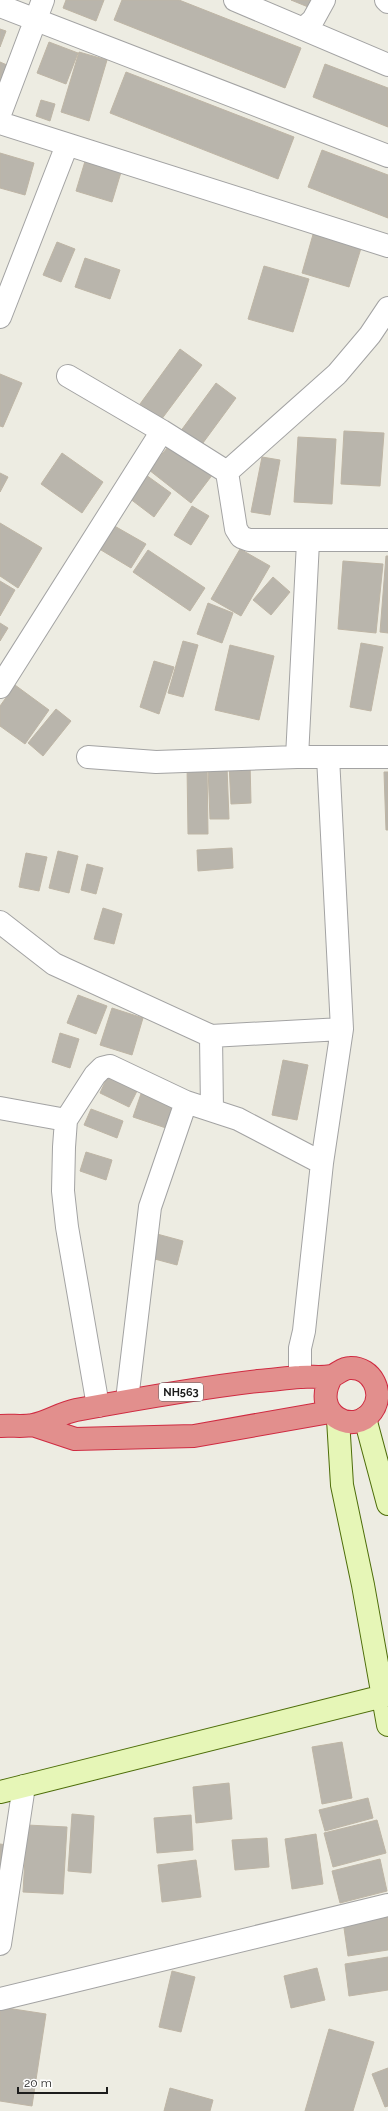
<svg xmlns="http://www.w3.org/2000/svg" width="388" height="2111" font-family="Raleway,sans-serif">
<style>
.building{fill:#b9b5ac;stroke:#beb5a5}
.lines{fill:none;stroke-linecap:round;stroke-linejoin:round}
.street-casing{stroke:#a3a3a3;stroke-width:24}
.secondary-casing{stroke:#4d6d09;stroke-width:24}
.highway-casing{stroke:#cf2b41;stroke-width:24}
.street{stroke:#fff;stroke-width:22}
.secondary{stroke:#e6f6b7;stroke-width:22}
.highway{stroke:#e28f8d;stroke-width:22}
.labels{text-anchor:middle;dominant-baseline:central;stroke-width:3.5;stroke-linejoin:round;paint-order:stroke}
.shield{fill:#fff;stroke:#606060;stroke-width:1}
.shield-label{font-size:11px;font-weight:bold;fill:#1c1c1c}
</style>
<rect width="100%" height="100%" fill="#edece2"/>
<path class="building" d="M66,0H104L96,21L63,8Z
M122,0H179L301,48L285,88L114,20Z
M291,0H317L313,9Z
M0,29L6,31L0,47Z
M49,42L78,53L66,84L37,73Z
M79,52L107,60L89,121L61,112Z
M0,62L7,65L0,83Z
M325,64L388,88V127L313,97Z
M126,72L294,137L278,179L110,113Z
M41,100L55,104L50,121L36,116Z
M322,150L388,175V218L308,187Z
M0,153L34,163L25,195L0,188Z
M86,158L122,169L112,202L76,191Z
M314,231L362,245L349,287L302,273Z
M57,242L75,249L61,282L43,275Z
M85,258L120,270L110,299L75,287Z
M264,266L309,279L293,332L248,319Z
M180,349L202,365L161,420L140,404Z
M0,374L22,383L3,427L0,426Z
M216,383L236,398L200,447L180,432Z
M344,431L384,433L380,486L341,484Z
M298,437L336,439L332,504L294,502Z
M172,442L213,474L191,503L149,470Z
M62,453L103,482L82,513L41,484Z
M262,457L280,460L270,515L251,512Z
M0,473L8,477L0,492Z
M146,475L171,493L154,517L129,498Z
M192,506L209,516L191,545L174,535Z
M0,523L42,548L18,588L0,576Z
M111,524L146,544L131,568L96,547Z
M240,549L270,566L241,616L211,599Z
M148,550L205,588L190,611L133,572Z
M386,556H388V633L380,632Z
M343,561L383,564L376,633L338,629Z
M273,577L290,592L271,615L253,600Z
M0,581L15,590L0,616Z
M208,603L233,613L222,643L197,634Z
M0,623L8,628L0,641Z
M183,641L198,645L183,697L168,693Z
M361,643L383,647L371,711L350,707Z
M230,645L274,656L259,720L215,710Z
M154,661L174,667L159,714L140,707Z
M15,685L49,710L25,744L0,726V706Z
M56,709L71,721L43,756L28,743Z
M250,762L251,803L231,804L229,763Z
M187,765H207L208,834H188Z
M227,767L229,819H210L208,768Z
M384,772H388V830H386Z
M232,848L233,868L198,871L197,850Z
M58,851L78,856L69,893L49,888Z
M26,853L47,857L39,891L19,887Z
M87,864L103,868L96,894L81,890Z
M103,908L122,914L114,944L94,939Z
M78,995L107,1006L96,1034L67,1023Z
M112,1008L143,1018L132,1055L100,1045Z
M60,1033L79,1039L70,1068L52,1062Z
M283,1060L308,1065L297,1120L272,1115Z
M110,1071L140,1085L129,1107L100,1093Z
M143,1088L178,1100L169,1129L133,1117Z
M91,1109L123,1121L117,1138L84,1125Z
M86,1152L112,1160L106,1180L80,1171Z
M157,1234L183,1241L177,1265L151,1258Z
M342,1742L352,1798L322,1804L312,1747Z
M229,1783L232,1819L196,1823L193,1787Z
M368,1798L373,1818L325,1831L319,1810Z
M72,1814L94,1816L91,1873L68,1871Z
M191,1815L193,1850L157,1853L154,1818Z
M377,1820L386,1853L333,1867L324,1833Z
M27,1825L67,1827L63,1894L23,1892Z
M316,1834L323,1884L292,1889L285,1839Z
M267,1838L269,1867L235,1870L232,1840Z
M0,1844L7,1845L0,1876Z
M380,1859L387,1891L340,1903L332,1871Z
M196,1860L201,1897L162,1902L158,1865Z
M388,1915V1950L348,1956L343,1921Z
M388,1957V1990L349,1996L345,1964Z
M317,1968L325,2000L291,2008L284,1976Z
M172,1971L195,1977L181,2032L159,2027Z
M0,2007L46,2014L32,2106L0,2101Z
M329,2029L374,2042L353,2111H305Z
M388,2068V2106L385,2107L372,2074Z
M170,2088L213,2100L210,2111H164Z"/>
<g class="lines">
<g class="street-casing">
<path id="street" d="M235,0L388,65
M386,0L388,2
M0,6L388,156
M303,29L313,20L324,0
M0,114L43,0
M0,123L388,246
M0,317L67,145
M68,376L162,431
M227,472L236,529L241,537L249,540H388
M308,542L297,757H388
M0,687L162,431L227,472L337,374L370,335L388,308
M88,757L156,762L297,757
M0,922L54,964L211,1036L342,1029
M211,1036L212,1110
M0,1108L66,1120
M300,1377V1348L304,1331L322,1163L342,1029L328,757
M127,1400L150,1207L186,1102L238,1119L322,1163
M98,1406L67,1227L63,1191L64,1147L66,1120L95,1075L102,1068L110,1066L186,1102
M0,1944L24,1786
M0,1999L388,1905"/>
</g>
<g class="secondary-casing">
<path id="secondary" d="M365,1418L388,1504
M338,1419L342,1485L363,1585L388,1725
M0,1792L388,1695"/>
</g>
<g class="highway-casing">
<path id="highway" d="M33,1425L75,1439L194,1436L330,1412
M0,1426C11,1425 23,1427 33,1425C48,1422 61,1413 76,1410C136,1399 197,1388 258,1381C272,1380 286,1378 300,1377C310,1376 321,1378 331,1376C337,1375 342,1368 350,1368C372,1367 385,1393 372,1411C354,1437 309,1414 332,1376"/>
</g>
<use href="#street" class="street"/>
<use href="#secondary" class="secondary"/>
<use href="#highway" class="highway"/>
</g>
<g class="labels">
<rect class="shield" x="159" y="1383" width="44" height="18" rx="3"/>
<g class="shield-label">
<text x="181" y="1392">NH563</text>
</g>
</g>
<path d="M18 2087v6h89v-6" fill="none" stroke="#1c1c1c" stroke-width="2"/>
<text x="24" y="2087" font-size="12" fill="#1c1c1c" stroke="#ffffff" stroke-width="3" paint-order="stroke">20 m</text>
</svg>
